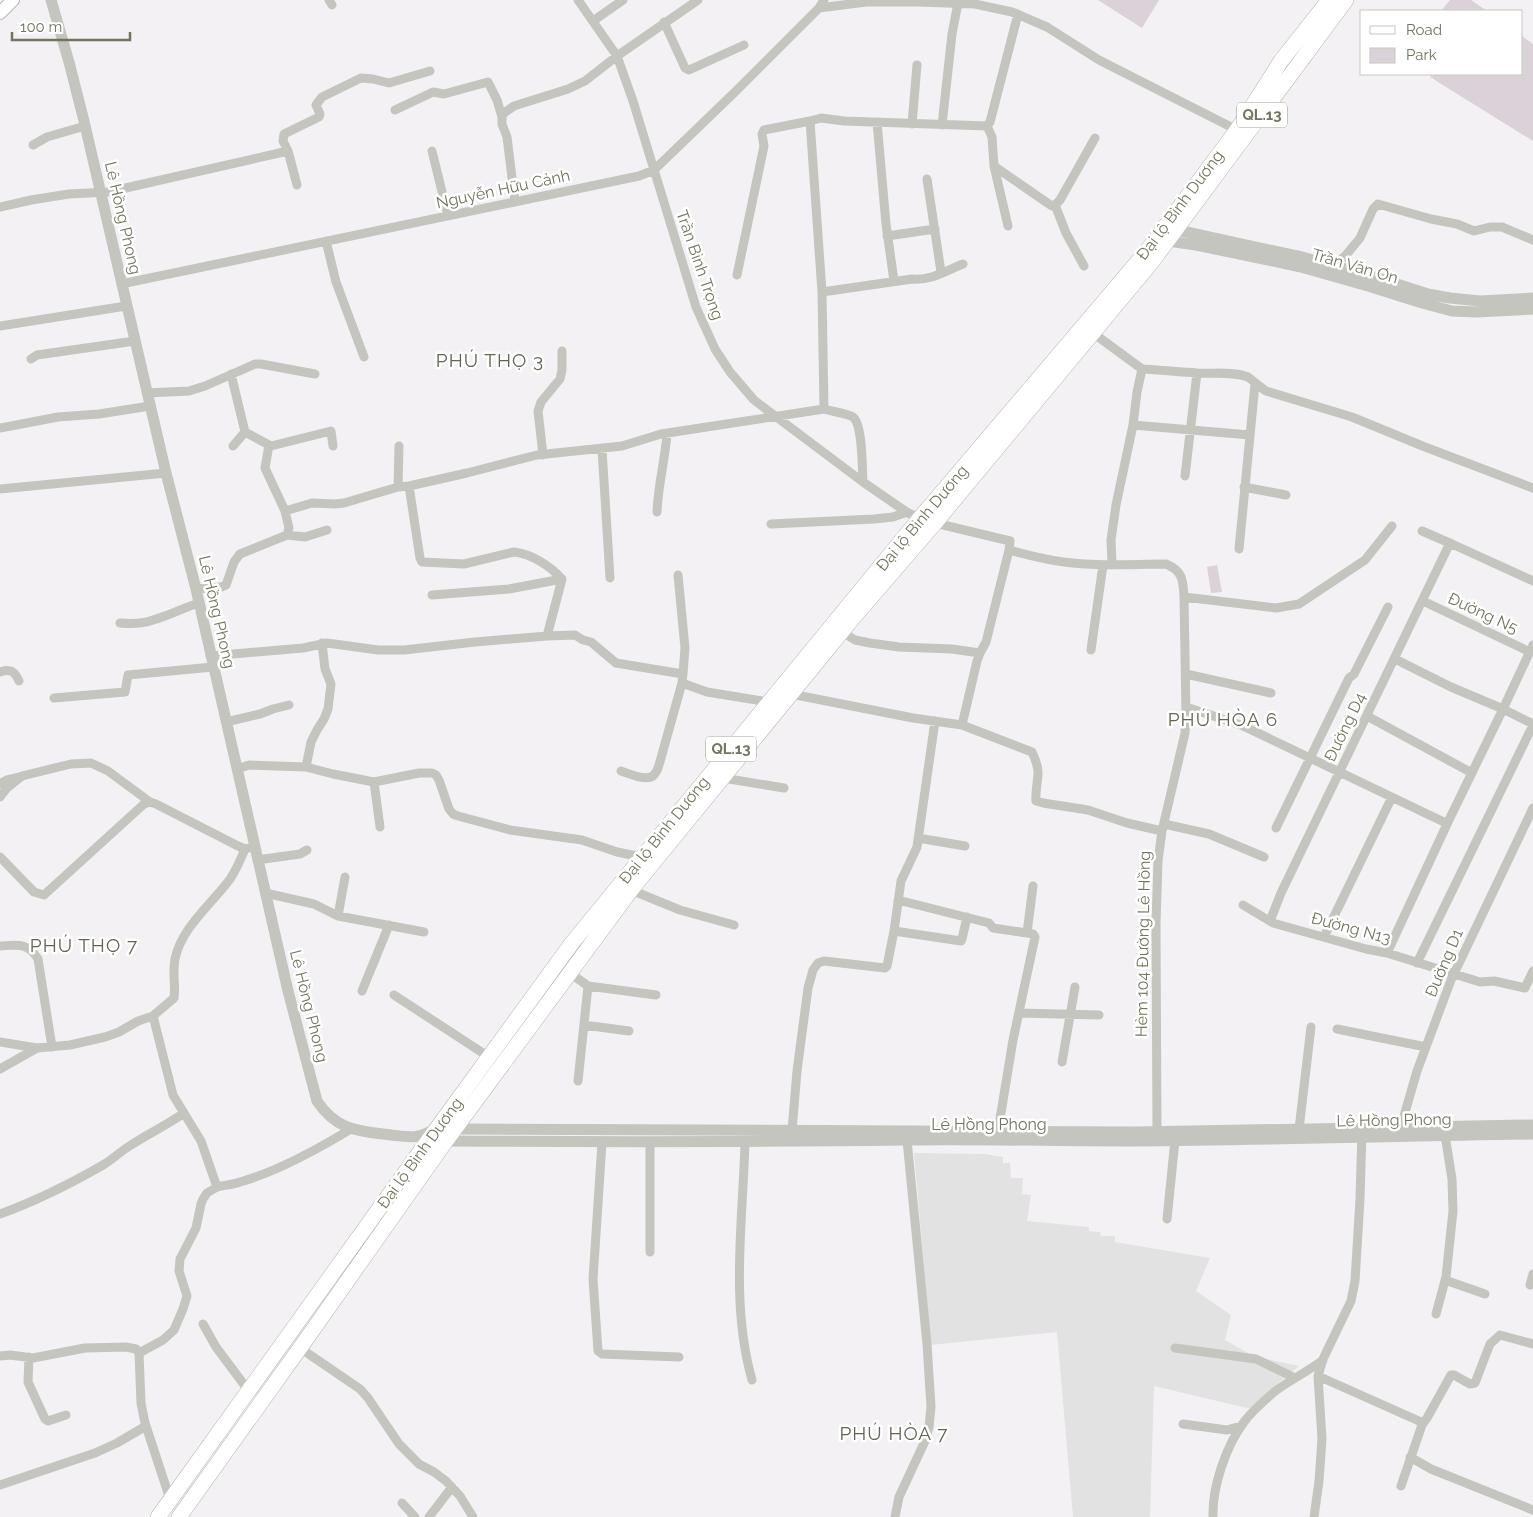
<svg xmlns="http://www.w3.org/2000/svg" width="1533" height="1517" font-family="Raleway,sans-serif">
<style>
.built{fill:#e3e2e2}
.green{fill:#dbd2d9}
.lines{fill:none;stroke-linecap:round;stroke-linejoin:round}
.secondary-casing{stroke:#b7b8ae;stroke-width:14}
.trunk-casing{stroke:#b5b6af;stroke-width:16}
.minor{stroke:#c4c5be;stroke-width:9}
.tertiary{stroke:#c4c5be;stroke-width:11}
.secondary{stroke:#fff;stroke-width:12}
.trunk{stroke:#fff;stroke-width:15}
.labels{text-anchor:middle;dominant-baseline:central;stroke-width:5;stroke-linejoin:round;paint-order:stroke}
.shield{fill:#fff;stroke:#9c9e8e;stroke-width:1}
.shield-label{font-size:15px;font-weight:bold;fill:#72755d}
.street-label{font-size:16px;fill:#72755d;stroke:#fff}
.quarter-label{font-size:19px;letter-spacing:1px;fill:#646553;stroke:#fff}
</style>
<rect width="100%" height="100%" fill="#f3f1f4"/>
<path class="built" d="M914,1153L985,1154L1003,1157V1163H1010L1011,1178H1023L1022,1194L1031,1195L1027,1221L1089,1227V1231L1100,1232L1101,1236H1115V1242L1210,1258L1196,1291L1231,1315L1225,1340L1253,1356L1299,1366L1264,1395L1251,1409L1154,1386L1150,1517H1073L1057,1332L931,1345Z"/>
<path class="green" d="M1098,0H1159L1142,28Z
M1450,0H1471L1487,11H1441Z
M1522,36L1533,44V141L1430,77L1432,74H1522Z
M1217,565L1222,592L1211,593L1207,567Z"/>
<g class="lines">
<g class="secondary-casing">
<path id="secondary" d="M0,13L13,0"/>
</g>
<g class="trunk-casing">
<path id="trunk" d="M158,1517L427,1142L572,943L920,518L1146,252L1237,130L1281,61L1329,0
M179,1517L300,1348L446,1141L631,890L853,618L935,523L1151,263L1346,0"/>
</g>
<path class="minor" d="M329,0L332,5
M578,0L617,56L633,101L696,307L715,349L730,372L754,400L863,482L908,513L920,518
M819,8L866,2H918L975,4L1012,12L1047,27L1099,60L1237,130
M593,21L623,0
M664,22L685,68L689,70L744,45
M395,110L433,92L444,94L488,82L497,100L502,117
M877,122L886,224L894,281
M912,124L917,65
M942,125L952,34L958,3
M33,145L47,137L85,126
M288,151L297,185
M432,151L448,216
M994,166L1046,202L1052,206L1055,205L1060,200L1095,138
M927,179L941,272
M515,202L507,137L502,124V117L504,113L514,106L568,89L585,81L617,56L698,0
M1055,205L1066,233L1084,266
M0,207L31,200L69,194L108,192L288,151L283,141L284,134L319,117L320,114L316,105L322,97L361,78L373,79L389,83L430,71
M1008,226L994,166L992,137L987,126L990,122L1018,14
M887,236L935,229
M326,241L336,282L364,357
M1333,269L1334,266L1346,255L1360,238L1373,209L1378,204L1431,219L1457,224L1474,231L1490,227H1502L1533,240
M737,275L764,146L762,134L764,130L810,121
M121,284L639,176L654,170L736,91L819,8L824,0
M822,292L912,279C931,281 945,271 963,264
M0,326L126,306
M1093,333L1142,369L1137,392L1133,425L1116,505L1111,540L1112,564
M31,359L37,355L135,341
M1142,369C1161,370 1179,372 1197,373C1213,374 1233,371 1248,377C1251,379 1261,388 1266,391L1352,417L1425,447L1533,488
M231,374L245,432L233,446
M147,393L189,391L205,386L255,364H261L315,374
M824,409C830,411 849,414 853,417C863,425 862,468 863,482
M1133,425L1250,435
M0,428L58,417L99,414L150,406
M245,432L271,446L331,431L333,446
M269,445L265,468L285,511
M602,449L610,578
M543,455L538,411L541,402L560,379L562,370V351
M1185,476L1197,373
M409,486L420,558L422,562L464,564L514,552C532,554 550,566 562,579
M398,487L399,446
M1244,487L1286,495
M0,489L166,473
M657,512C658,485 665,460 667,434
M935,523L1010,541L1009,550C1034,557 1059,563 1085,564C1111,566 1139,564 1166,564C1183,571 1183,580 1184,597L1186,714L1185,733L1162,831L1158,861L1156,923L1157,1132
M771,524L874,519L893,517L907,512
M1422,531L1452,544
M287,535L305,537L327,530
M1239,549L1255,384
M678,575L685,648L683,674
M196,589L221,587L226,585L234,562L240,554L287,535L289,528L285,511L312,503L335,504L344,503L398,487L409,486L467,473L537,455L622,446L661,434L824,409L822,292L810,121L821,118L844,121L987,126
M432,595L509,589L562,579L547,636
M1184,597L1276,608L1299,604L1365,560L1392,526
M1423,601L1530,652
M120,623C131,624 142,624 153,620C168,616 183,608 199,603
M842,632L855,640L870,643L899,647L952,649L980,653L977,661L962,725
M1091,650L1103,565
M980,653L986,642L1009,550
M210,656L303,648L327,643L378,650H404L475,642L547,636L575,635L583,640L591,642L616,663L683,674L682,683L707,692L769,702
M1395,659L1451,687L1503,709L1533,645
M0,672C11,668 15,672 19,681
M1186,674L1271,693
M791,694L913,718L962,725L1032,752C1035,759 1038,765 1038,772C1038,782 1035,791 1036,801L1043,803L1088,810L1127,823L1162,831
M54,698L125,692L128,675L213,667
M1186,707L1241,725L1446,823L1448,822L1503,709L1533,724
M1367,716L1472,773
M226,722L260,714L273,709L289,705
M306,767L311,742L317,730L324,719L328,709L331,684L325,669L322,643
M237,769L249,765L306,767L333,774L374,782L419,773H432L436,775L439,780L449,809L453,814L458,816L510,830L582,840L617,852L642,857
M621,771C629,774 646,781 653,776C656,773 658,769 659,765L682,683
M723,778L784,788
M374,782L380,827
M0,784L7,780L20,777
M0,797L7,788L22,776L71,764L91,763L108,771L150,802
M1164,824L1209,834L1264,857
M1276,828L1349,678L1354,674L1388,607
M918,838L965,846
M0,857L34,892L44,895L144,804L150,802L156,804L238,846L245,849L249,848
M257,860L300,854L307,850
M631,890L680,910L734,925
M265,893L314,904L338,916L424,932
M898,900L989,923L993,928L1027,933L1033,886
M1243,905L1273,923L1366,949L1387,953L1480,982L1494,981L1525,988L1533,971
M338,916L345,877
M1270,921L1281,893L1448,547L1452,544L1533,581
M894,931L901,881L917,847L935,721
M1324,937L1392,797
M0,946C17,945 28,942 38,959L52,1047
M1387,953L1448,822
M1417,963L1533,725
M570,973L588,986L578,1081
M588,986L656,995
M362,991L389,925
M394,995L489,1057
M1019,1013L1099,1015
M153,1016L173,1095L201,1141L217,1187C224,1185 232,1185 240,1182C276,1172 318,1149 351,1129
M584,1025L629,1031
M1337,1029L1426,1047
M0,1042L37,1048L70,1045L105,1037L119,1032L138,1021L153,1016L174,998C176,986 172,973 175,959C181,929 209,906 227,883C235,874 240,860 245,849
M1062,1062L1075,987
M0,1069L37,1048
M1299,1129L1311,1027
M792,1130L797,1071L808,988L813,970L818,963L824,961L885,968L887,966L894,931L961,941L962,939L967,917
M998,1131L1013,1040L1035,937L1033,934L1027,933
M1399,1133L1417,1071L1451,980L1533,808
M745,1141C743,1221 730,1302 752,1380
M602,1143L593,1279L598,1351L602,1354L679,1357
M0,1214C36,1201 70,1184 103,1165C113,1159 121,1151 131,1145C148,1134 167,1125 184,1113
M1167,1219L1175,1140
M650,1252V1142
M1445,1280L1485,1294
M1530,1285L1533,1274
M1436,1314L1446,1277L1453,1211L1452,1179L1445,1135
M203,1324L216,1347L248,1390
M300,1348L360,1389L368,1398L399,1444L419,1464L434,1472L446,1481L460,1496L473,1517
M1175,1348L1256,1359L1295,1378
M0,1356L10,1355L33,1358L85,1348L126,1347L136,1349L139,1353
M29,1357L28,1382L45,1419L48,1421L66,1415
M1318,1376L1419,1421L1422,1425L1401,1486
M1183,1424L1227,1430L1241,1426
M1422,1425L1427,1418L1451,1375H1454L1470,1384L1475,1383L1490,1344L1500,1335L1533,1344
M1410,1457L1431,1469L1533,1510
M0,1485L95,1453L117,1443L146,1426
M170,1499L145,1423L141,1403L139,1353L163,1340L174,1330L183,1309L187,1296L179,1271L180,1259L196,1228L201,1204L203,1199L207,1193L217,1187
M402,1503L415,1517
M429,1517L452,1487
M895,1517L899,1497L925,1441L929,1427L931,1407L927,1344L907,1140
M1213,1517C1212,1487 1226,1446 1244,1422C1252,1411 1264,1401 1274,1392C1290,1380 1307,1372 1323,1360
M1314,1517L1319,1481L1322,1439L1318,1376L1323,1359L1351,1301L1355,1281L1360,1199L1362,1131"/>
<path class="tertiary" d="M51,0L69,62L84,121L166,473L196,589L288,991L317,1101C337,1131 359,1131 391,1135C400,1136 410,1138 418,1136C424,1135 431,1131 436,1129
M1177,230L1302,257L1375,277L1428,294L1450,298L1480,301L1533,298
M1168,241L1196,245L1301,267L1368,286L1422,303L1452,311L1477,312L1533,309
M455,1129L1136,1132L1533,1125
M446,1141C599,1142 752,1142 905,1140C981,1139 1058,1141 1134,1141C1267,1140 1400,1136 1533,1134"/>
<use href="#secondary" class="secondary"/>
<use href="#trunk" class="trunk"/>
</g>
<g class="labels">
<g class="shield">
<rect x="1237" y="102.5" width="50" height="25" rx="4"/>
<rect x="706" y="736.5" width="50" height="25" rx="4"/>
</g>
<g class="shield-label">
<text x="1262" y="115">QL.13</text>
<text x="731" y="749">QL.13</text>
</g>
<g class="street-label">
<text transform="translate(503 189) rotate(-12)">Nguyễn Hữu Cảnh</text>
<text transform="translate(1180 205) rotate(-53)">Đại lộ Bình Dương</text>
<text transform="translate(123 218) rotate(77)">Lê Hồng Phong</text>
<text transform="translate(700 265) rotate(71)">Trần Bình Trọng</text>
<text transform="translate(1355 266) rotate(16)">Trần Văn Ơn</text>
<text transform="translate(922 518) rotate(-50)">Đại lộ Bình Dương</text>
<text transform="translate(217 612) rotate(77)">Lê Hồng Phong</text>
<text transform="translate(1483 613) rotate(25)">Đường N5</text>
<text transform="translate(1345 727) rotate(-64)">Đường D4</text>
<text transform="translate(664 830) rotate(-51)">Đại lộ Bình Dương</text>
<text transform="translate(1351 928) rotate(15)">Đường N13</text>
<text transform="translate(1143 944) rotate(-89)">Hẻm 104 Đường Lê Hồng</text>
<text transform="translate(1444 963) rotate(-67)">Đường D1</text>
<text transform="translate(309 1006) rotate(76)">Lê Hồng Phong</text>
<text transform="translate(1394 1120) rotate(-1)">Lê Hồng Phong</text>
<text x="989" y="1124">Lê Hồng Phong</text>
<text transform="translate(420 1153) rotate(-54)">Đại lộ Bình Dương</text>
</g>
<g class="quarter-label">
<text x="490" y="360">PHÚ THỌ 3</text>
<text x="1223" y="719">PHÚ HÒA 6</text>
<text x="84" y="945">PHÚ THỌ 7</text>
<text x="894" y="1433">PHÚ HÒA 7</text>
</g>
</g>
<rect x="1360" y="10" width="162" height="65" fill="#ffffff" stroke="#c7c8be"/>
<rect x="1370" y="26" width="25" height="8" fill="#ffffff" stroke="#c7c8be"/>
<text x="1406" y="35" font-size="15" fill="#72755d">Road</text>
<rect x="1370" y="48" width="25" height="15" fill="#dbd2d9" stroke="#c7c8be"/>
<text x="1406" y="60" font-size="15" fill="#72755d">Park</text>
<path d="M12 32v8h118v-8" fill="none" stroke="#72755d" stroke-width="2.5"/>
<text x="20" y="32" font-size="15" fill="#72755d" stroke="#ffffff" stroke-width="4" paint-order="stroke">100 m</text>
</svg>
